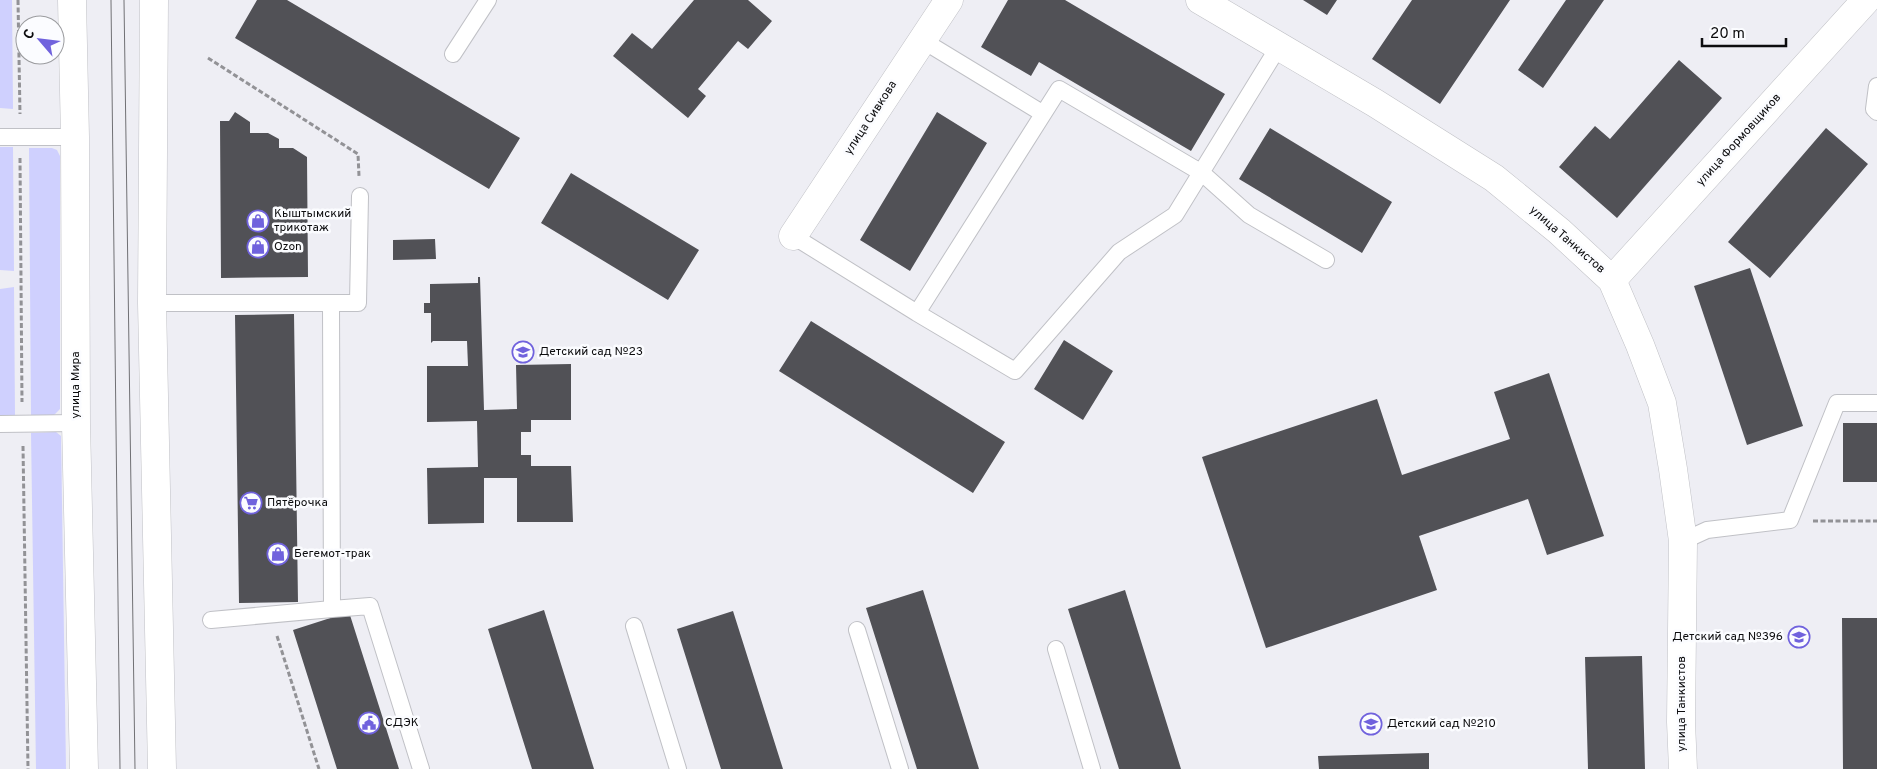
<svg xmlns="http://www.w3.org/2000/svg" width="1877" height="769" font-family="Overpass,sans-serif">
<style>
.green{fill:#cfd0fe}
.building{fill:#515156}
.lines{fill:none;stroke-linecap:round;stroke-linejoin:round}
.service-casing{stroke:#c0c1c6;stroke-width:18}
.minor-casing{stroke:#c0c1c6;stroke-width:29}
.tertiary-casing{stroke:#c0c1c6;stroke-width:29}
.secondary-casing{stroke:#c0c1c6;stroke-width:29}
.path{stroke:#929296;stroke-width:3;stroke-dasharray:5 2.5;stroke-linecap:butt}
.service{stroke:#fff;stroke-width:16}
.minor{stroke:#fff;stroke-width:28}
.tertiary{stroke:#fff;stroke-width:28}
.secondary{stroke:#fff;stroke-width:28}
.tram{stroke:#707074;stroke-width:1}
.labels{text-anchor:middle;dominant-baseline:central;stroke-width:5;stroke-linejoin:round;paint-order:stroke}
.street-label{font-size:12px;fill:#0c0c0e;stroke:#fbfcff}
.poi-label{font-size:12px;fill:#0c0c0e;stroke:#fbfcff;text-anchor:start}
</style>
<rect width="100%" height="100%" fill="#eeeef4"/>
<path class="green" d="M0,0H12L13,109L0,108Z
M0,147H13L14,271L0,270Z
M29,148H52L57,150L60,156V409L54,415H31Z
M14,287L15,416H0V289Z
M56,432L61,436L66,769H36L31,433Z"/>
<path class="building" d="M257,0H287L520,138L489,189L235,38Z
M694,0H748L772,21L748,49L738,41L698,89L706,96L688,118L613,56L632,33L652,49Z
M1008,0H1065L1225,94L1191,151L1039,62L1031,76L981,47Z
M1303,0H1337L1327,15Z
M1412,0H1510L1440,104L1372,59Z
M1566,0H1604L1543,88L1518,70Z
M1679,60L1722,98L1617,218L1559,167L1595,126L1610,139Z
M235,112L250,122V133H268L279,139V148H293L307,157L308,277L221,278L220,121H229Z
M937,112L987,143L910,271L860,240Z
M1270,128L1392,202L1362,253L1239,179Z
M1826,128L1868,164L1770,278L1728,242Z
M571,173L699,250L668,300L541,223Z
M435,239L436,259L393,260V240Z
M1750,268L1803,426L1747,445L1694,286Z
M478,277H480L484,410L517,409L516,365L571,364V420H531V432H521V455H531V466H571L573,522H517V478H484V523L428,524L427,468L478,467L477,421L427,422V366H468L467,341H433L431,343V313H424V303H430V284L478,283Z
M294,314L298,602L239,603L235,315Z
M811,321L1005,442L973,493L779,371Z
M1064,340L1113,371L1083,420L1034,389Z
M1549,373L1604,536L1547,555L1528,499L1419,536L1437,590L1266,648L1202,457L1377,399L1402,475L1510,439L1494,392Z
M1843,423H1877V482H1843Z
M923,590L979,769H917L866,608Z
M1125,590L1181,769H1119L1068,609Z
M544,610L594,769H532L488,629Z
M733,611L783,769H721L677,629Z
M349,612L399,769H337L293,630Z
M1842,618H1877V769H1843Z
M1642,656L1645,769H1588L1585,657Z
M1429,753V769H1319L1318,756Z"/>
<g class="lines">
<g class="service-casing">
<path id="service" d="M922,40L1042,113
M453,54L488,0
M1877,86L1874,109L1877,112
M0,137H75
M793,236L917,313L1059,89L1202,173L1249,215L1326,260
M152,303H358L360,196
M917,313L1015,371L1119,252L1175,215L1279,46
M0,424L76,423
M1683,541L1707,530L1790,520L1837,403H1877
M332,609L370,606L421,769
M211,620L332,609L331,303
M634,626L678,769
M857,630L900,769
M1056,649L1092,769"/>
</g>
<g class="minor-casing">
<path id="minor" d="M793,236L949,0
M1612,280L1866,0"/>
</g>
<g class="tertiary-casing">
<path id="tertiary" d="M1200,0L1375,103L1494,178L1559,231L1612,280L1640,345L1662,403L1673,469L1683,541L1681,722L1683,769"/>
</g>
<g class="secondary-casing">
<path id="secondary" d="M72,0L75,137L76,423L84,769
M154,0L152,303L162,769"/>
</g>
<path class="path" d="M18,0L20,114
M208,58L358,154L359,176
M20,158L22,402
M23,446L28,769
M1813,521H1877
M277,636L319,769"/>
<use href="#service" class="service"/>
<use href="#minor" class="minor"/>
<use href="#tertiary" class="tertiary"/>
<use href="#secondary" class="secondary"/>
<path class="tram" d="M111,0L120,769
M124,0L135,769"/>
</g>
<defs>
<g id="shop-ring" transform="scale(1.125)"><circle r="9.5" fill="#fbfcff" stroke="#7062dd" stroke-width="1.5"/><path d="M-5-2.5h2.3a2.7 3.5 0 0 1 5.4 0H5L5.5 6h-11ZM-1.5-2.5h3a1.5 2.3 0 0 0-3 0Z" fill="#7062dd"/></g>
<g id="school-ring" transform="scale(1.125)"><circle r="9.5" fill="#fbfcff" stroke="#7062dd" stroke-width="1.5"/><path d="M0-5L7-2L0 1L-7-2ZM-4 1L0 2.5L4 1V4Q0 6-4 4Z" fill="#7062dd"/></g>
<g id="supermarket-ring" transform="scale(1.125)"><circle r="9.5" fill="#fbfcff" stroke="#7062dd" stroke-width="1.5"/><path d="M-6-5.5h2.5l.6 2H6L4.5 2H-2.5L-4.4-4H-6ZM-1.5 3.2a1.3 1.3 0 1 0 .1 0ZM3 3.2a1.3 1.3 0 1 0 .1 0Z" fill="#7062dd"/></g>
<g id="civic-ring" transform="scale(1.125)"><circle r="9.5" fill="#fbfcff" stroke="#7062dd" stroke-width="1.5"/><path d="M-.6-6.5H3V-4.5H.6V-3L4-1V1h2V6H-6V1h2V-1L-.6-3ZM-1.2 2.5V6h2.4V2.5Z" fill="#7062dd"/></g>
</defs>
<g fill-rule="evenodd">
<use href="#shop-ring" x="258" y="221"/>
<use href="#shop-ring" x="258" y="247"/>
<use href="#school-ring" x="523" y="352"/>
<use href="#supermarket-ring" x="251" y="503"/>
<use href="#shop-ring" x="278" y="554"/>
<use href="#school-ring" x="1799" y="637"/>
<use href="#civic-ring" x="369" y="723"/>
<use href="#school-ring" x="1371" y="724"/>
</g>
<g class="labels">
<g class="street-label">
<text transform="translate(871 118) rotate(-57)">улица Сивкова</text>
<text transform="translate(1739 140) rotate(-48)">улица Формовщиков</text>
<text transform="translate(1567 240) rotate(41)">улица Танкистов</text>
<text transform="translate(76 385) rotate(-90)">улица Мира</text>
<text transform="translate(1682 704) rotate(-90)">улица Танкистов</text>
</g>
<g class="poi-label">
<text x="274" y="214">Кыштымский<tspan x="274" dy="14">трикотаж</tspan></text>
<text x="274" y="247">Ozon</text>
<text x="539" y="352">Детский сад №23</text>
<text x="267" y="503">Пятёрочка</text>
<text x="294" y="554">Бегемот-трак</text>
<text x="1783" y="637" text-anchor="end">Детский сад №396</text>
<text x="385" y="723">СДЭК</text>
<text x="1387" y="724">Детский сад №210</text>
</g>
</g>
<g transform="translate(40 40) rotate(298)"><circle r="24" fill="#fbfcff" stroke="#9b9c9f"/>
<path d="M0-4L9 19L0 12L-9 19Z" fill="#7062dd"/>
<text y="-8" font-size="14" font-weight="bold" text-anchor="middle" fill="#0c0c0e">С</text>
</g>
<path d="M1702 38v8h84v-8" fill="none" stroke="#0c0c0e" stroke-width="2.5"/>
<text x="1710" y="38" font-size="15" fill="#0c0c0e" stroke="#fbfcff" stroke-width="4" paint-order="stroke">20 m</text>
</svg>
